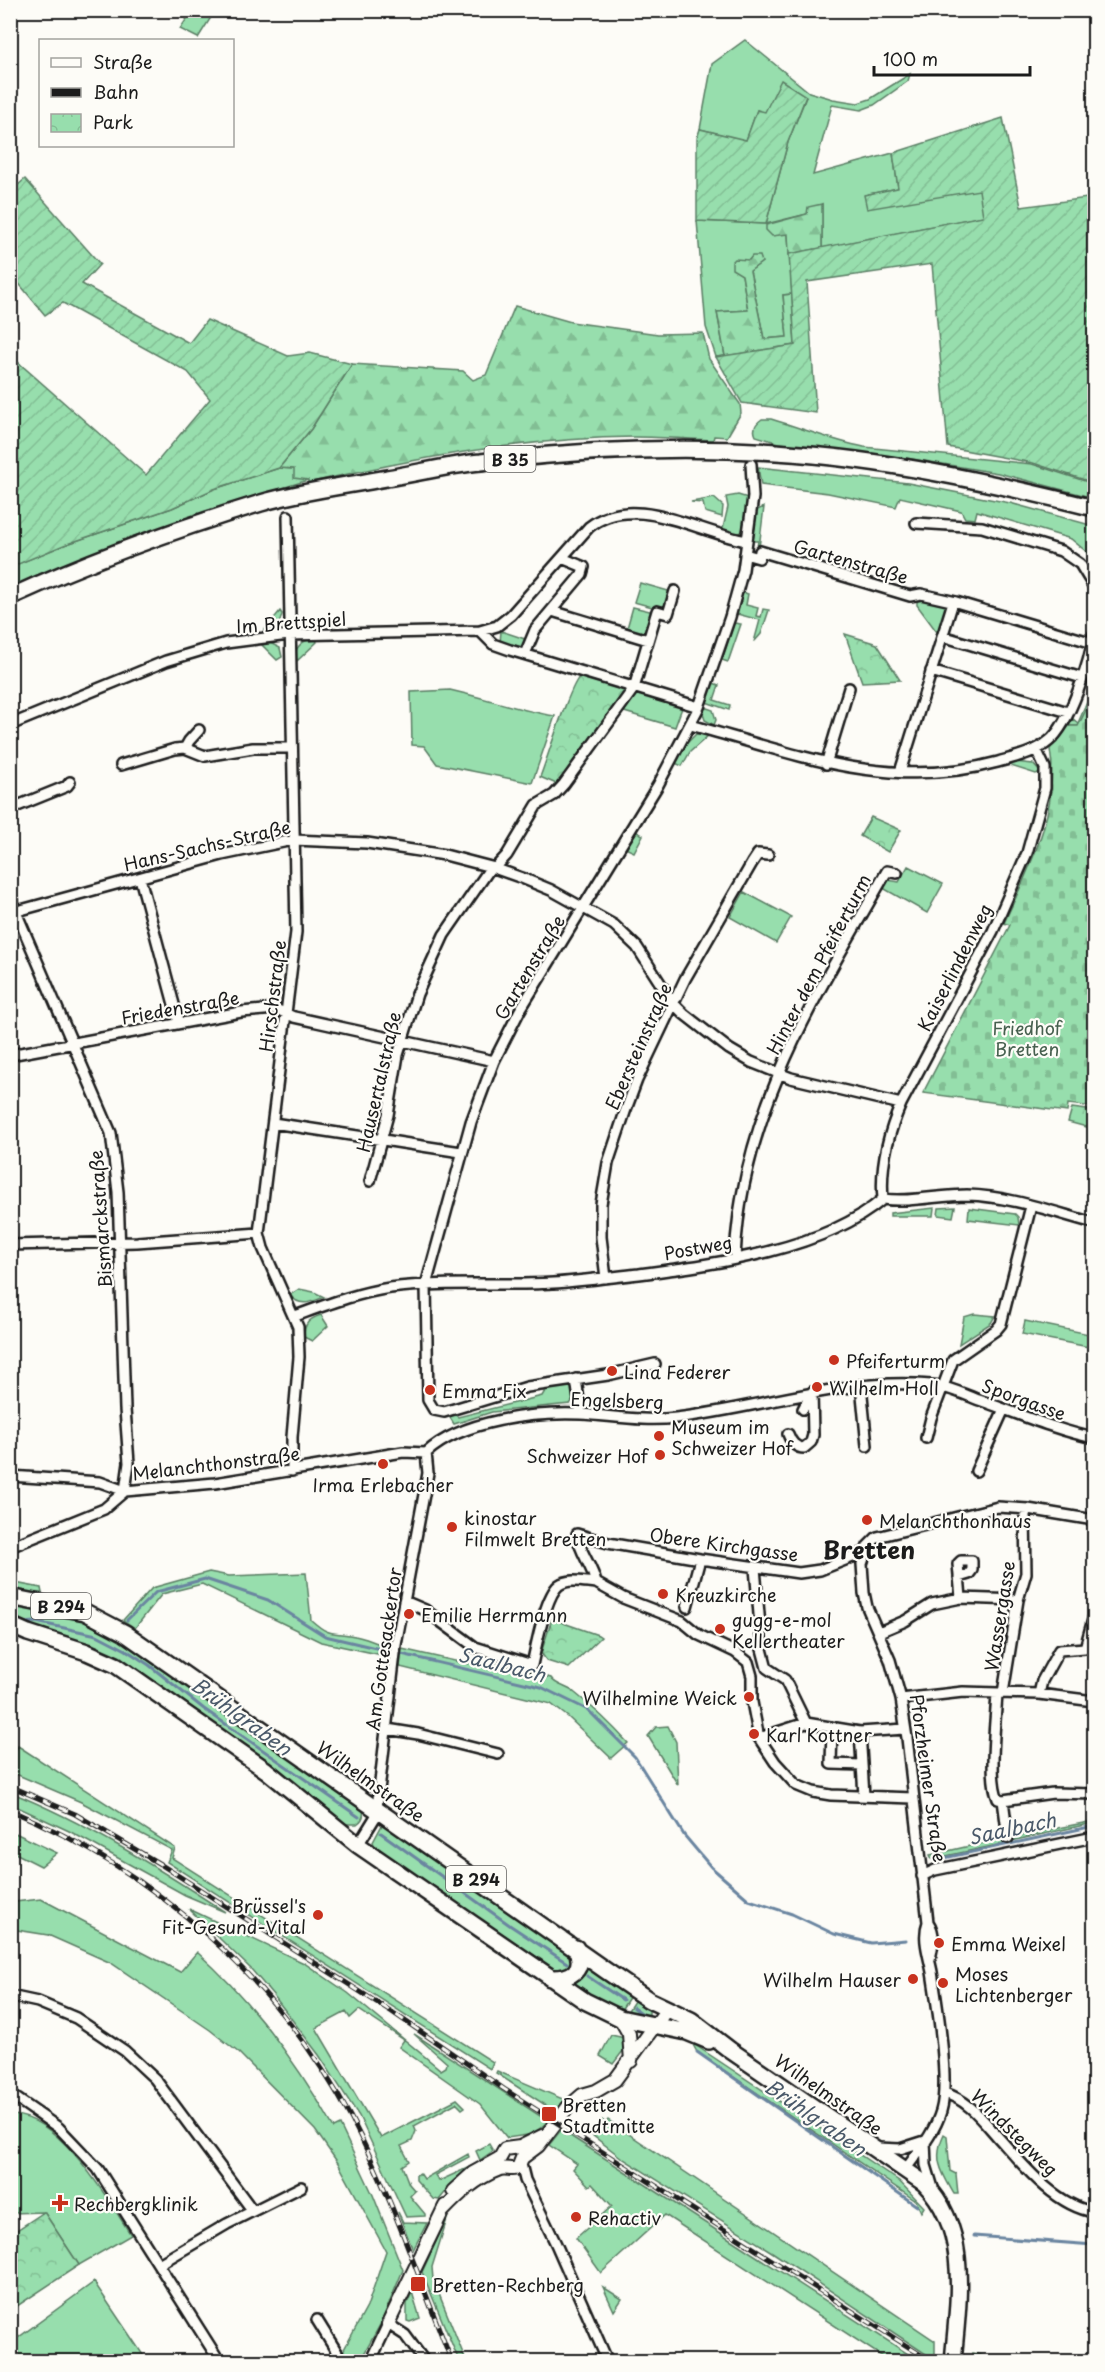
<svg xmlns="http://www.w3.org/2000/svg" width="1105" height="2372" font-family="'Playpen Sans',sans-serif">
<style>
.grass{fill:#97dead;stroke:#5a7d64;stroke-width:1.5}
.forest{fill:url(#forest-firs);stroke:#5a7d64;stroke-width:1.5}
.cemetery{fill:url(#cemetery-stones);stroke:#5a7d64;stroke-width:1.5}
.park{fill:url(#park-crowns);stroke:#5a7d64;stroke-width:1.5}
.garden{fill:url(#garden-furrows);stroke:#5a7d64;stroke-width:1.5}
.lines{fill:none;stroke-linecap:round;stroke-linejoin:round}
.stream{stroke:#6a85a0;stroke-width:3}
.minor-casing{stroke:#1c1c1c;stroke-width:14}
.tertiary-casing{stroke:#1c1c1c;stroke-width:16}
.primary-casing{stroke:#1c1c1c;stroke-width:20}
.minor{stroke:#fdfcf7;stroke-width:9}
.tertiary{stroke:#fdfcf7;stroke-width:12}
.primary{stroke:#fdfcf7;stroke-width:15}
.rail-casing{stroke:#1c1c1c;stroke-width:5}
.rail{stroke:#fdfcf7;stroke-width:3;stroke-dasharray:9;stroke-linecap:butt}
.poi-dot{fill:#c8321e;stroke:#fdfcf7;stroke-width:2}
.labels{text-anchor:middle;dominant-baseline:central;stroke-width:4.5;stroke-linejoin:round;paint-order:stroke}
.shield{fill:#fdfcf7;stroke:#605f5e;stroke-width:1.5}
.shield-label{font-size:16px;font-weight:bold;fill:#1c1c1c}
.street-label{font-size:18px;fill:#1c1c1c;stroke:#fdfcf7}
.park-label{font-size:18px;fill:#47604f;stroke:#fdfcf7}
.poi-label{font-size:18px;fill:#1c1c1c;stroke:#fdfcf7;text-anchor:start}
.water-label{font-size:20px;font-style:italic;fill:#4a5969;stroke:#fdfcf7}
.district-label{font-size:24px;font-weight:bold;fill:#1c1c1c;stroke:#fdfcf7}
</style>
<defs>
<pattern id="forest-firs" width="22" height="20" patternUnits="userSpaceOnUse" patternTransform="scale(1.5)"><rect width="22" height="20" fill="#97dead"/><path d="M5 1l3.5 6h-7zM16 11l3.5 6h-7z" fill="#82be94"/></pattern>
<pattern id="cemetery-stones" width="16" height="16" patternUnits="userSpaceOnUse" patternTransform="scale(1.5)"><rect width="16" height="16" fill="#97dead"/><path d="M2 7V4a2 2 0 0 1 4 0v3zM10 15v-3a2 2 0 0 1 4 0v3z" fill="#82be94"/></pattern>
<pattern id="park-crowns" width="20" height="18" patternUnits="userSpaceOnUse" patternTransform="scale(1.5)"><rect width="20" height="18" fill="#97dead"/><path d="M2 6a3 3 0 1 1 6 0M12 15a3 3 0 1 1 6 0" fill="none" stroke="#82be94"/></pattern>
<pattern id="garden-furrows" width="10" height="10" patternUnits="userSpaceOnUse" patternTransform="scale(1.5)"><rect width="10" height="10" fill="#97dead"/><path d="M-1 1l2-2M0 10L10 0M9 11l2-2" fill="none" stroke="#82be94"/></pattern>
</defs>
<rect width="100%" height="100%" fill="#fdfcf7"/>
<filter id="ink" filterUnits="userSpaceOnUse"><feTurbulence type="fractalNoise" baseFrequency=".0167" numOctaves="2"/><feDisplacementMap in="SourceGraphic" scale="12" xChannelSelector="R" yChannelSelector="G"/><feConvolveMatrix kernelMatrix="1 2 1 2 8 2 1 2 1" color-interpolation-filters="sRGB"/></filter>
<g filter="url(#ink)">
<path class="grass" d="M192,11H215L198,38L180,29Z
M745,40L809,92L833,99L858,103L870,99L910,74L908,81L874,105L861,110L832,105L813,175L893,153L898,188L864,195L980,190L984,216L822,248V204L807,214L766,224L788,234L792,294L783,295L787,337L764,339L750,271L762,262H745L742,275L748,310L717,312L725,356L716,357L706,327L697,221L766,224L788,142L806,97L764,113L757,110L746,141L700,129L712,64Z
M762,419H771C802,428 832,441 864,447L1032,464L1094,484V498L998,473L906,458L779,443L756,436C752,428 756,423 762,419Z
M758,467L908,483L1010,503L1094,526V558L1071,539L977,511L975,519L965,518L961,511L900,497L896,507L828,493L761,485Z
M279,468L295,469L308,480L202,513L129,538L11,588L10,567L64,545L172,508L214,489Z
M738,495L748,498L742,532L736,534L724,532L723,528L728,507L726,497Z
M714,498L723,506L722,517L705,512L703,503L691,502Z
M764,507L759,548H757L758,541H753L757,510Z
M640,583L672,592L667,611L634,602Z
M742,592L748,594L746,605L758,608L756,616L761,617L763,609L769,610L761,634L754,642L760,620L737,614Z
M922,597L946,604L948,607L942,629L937,632L917,605V600Z
M633,607L654,612L647,634L627,628Z
M280,611L282,614C280,626 274,629 263,632Z
M734,623L741,624L728,662L722,660Z
M501,631L525,639L520,650L500,643Z
M310,639H316L317,642L297,661C292,651 300,642 310,639Z
M270,643L280,648L282,657L277,660L261,644Z
M713,683L719,685L714,700L730,705L729,710L706,702Z
M1094,686C1094,701 1086,713 1078,726H1069L1073,719L1078,723Z
M450,690C486,698 518,710 555,716L532,783L437,764L424,746L412,745L411,692Z
M635,692L683,705L675,727L621,711Z
M704,707L713,710L716,720L714,725L705,720L703,714Z
M696,734L709,735L690,752L682,766L675,763L686,744Z
M1015,762L1033,764L1040,772L1036,774L1011,766V764Z
M635,831L643,835L634,852L625,848Z
M908,866L943,884L927,913L883,888L888,880L899,882Z
M744,892L791,917L776,943L730,917Z
M955,1207L953,1217L938,1215L939,1208Z
M934,1208L933,1216H890V1213Z
M969,1208L1015,1214L1018,1217L1019,1225L968,1219Z
M299,1289L314,1292L324,1297C311,1302 300,1308 290,1295Z
M974,1314L995,1316L991,1323L959,1344L964,1317Z
M321,1315L328,1326L312,1341L304,1337C304,1323 309,1319 321,1315Z
M1025,1321L1094,1335V1348L1022,1334Z
M568,1385C575,1390 576,1397 570,1404L492,1412L454,1424L449,1416L454,1414L458,1417L542,1396L548,1386Z
M209,1572L229,1576L306,1573L311,1620C331,1638 332,1631 355,1636C366,1638 377,1643 387,1647V1656L321,1642L202,1584L162,1594L135,1628L123,1620L152,1588Z
M10,1582L41,1588L42,1593H11Z
M10,1603L27,1604L102,1624L362,1807C365,1814 363,1820 357,1824H344L274,1767L164,1693L11,1619Z
M402,1649L468,1664L476,1658L551,1678C556,1686 567,1686 575,1693C594,1708 611,1724 628,1743L611,1758L568,1717L551,1704L400,1667Z
M668,1726L676,1742L678,1785L648,1736L656,1727Z
M18,1746L175,1848L172,1858L493,2062L490,2069L167,1862L172,1850L81,1802L11,1772V1758Z
M10,1792C87,1823 156,1867 225,1912L185,1895L69,1831L11,1804Z
M1094,1821V1823L1011,1841V1837Z
M382,1825H386L571,1954C572,1964 570,1967 561,1971L555,1969L376,1849L373,1842Z
M11,1831L57,1853L41,1866L11,1851Z
M1005,1838L1006,1843L932,1859L930,1855Z
M41,1899L180,1972L197,1952C253,2002 297,2063 334,2128L340,2125L373,2195L403,2270L381,2323L360,2361H352L342,2353L367,2307L386,2251L338,2163L315,2130L239,2053L210,2030L111,1963L48,1935L11,1929L10,1907L15,1908V1902Z
M189,1909L304,1963L348,1993L441,2070L446,2067L447,2063L414,2034L548,2121L534,2134L507,2138L480,2104L399,2047L404,2040L359,2010L350,2018L346,2012L316,2028L381,2138L457,2099L465,2107L462,2109L456,2103L414,2126L416,2131L412,2141L401,2146L409,2161L402,2166L409,2184L415,2191L410,2196L425,2214V2216L406,2217L359,2116L319,2055L274,1996L251,1969Z
M585,1957L632,1993L621,2010L604,2004L568,1982Z
M636,1998L649,2008V2014L645,2018L625,2015Z
M611,2035L625,2038L623,2051L613,2064L600,2056Z
M692,2043L899,2181L924,2207L921,2212L916,2201L697,2052Z
M497,2071L565,2100L556,2112L496,2073Z
M13,2115C61,2117 107,2198 131,2235L79,2265L44,2212L11,2213L10,2116Z
M602,2120L606,2123L608,2120L935,2341V2360L772,2252L622,2158L592,2135Z
M561,2130L919,2361H889L665,2215L601,2273L576,2238L612,2206L592,2184L589,2186L573,2169L577,2164L549,2145Z
M944,2134L947,2136L950,2171L956,2174L958,2194H954C942,2173 932,2159 944,2134Z
M489,2144L493,2151L480,2160L476,2151Z
M468,2154L469,2157L435,2175L439,2181L474,2165L453,2183L439,2200L433,2199L416,2180V2175L420,2173L424,2179Z
M398,2212L403,2222L427,2223L413,2250Z
M448,2216L432,2267L433,2279L466,2361H459L422,2272Z
M94,2282L147,2361H11V2343Z
M603,2287L622,2299L614,2311Z
M412,2292L420,2318L410,2322L407,2321V2304Z
M972,2353L1007,2361H972Z"/>
<path class="forest" d="M822,204V248L789,254L788,234L772,236L766,230V225L807,214L808,207Z
M752,256H760L762,262L750,271L764,339L787,337L783,295L792,294L795,345L725,356L717,312L748,310L742,275L732,269V262L735,259L749,260Z
M515,306L571,322L658,334L703,333L709,359L740,404L741,413L727,437L714,436L713,440C687,439 661,437 635,437C525,438 415,458 308,483V480L294,478V469L279,468L311,429L352,364L463,371L473,380L486,375Z"/>
<path class="cemetery" d="M1094,694V1107L1068,1104L1067,1112L923,1093L1010,925L1004,923C1029,868 1060,811 1050,749L1069,726H1078Z"/>
<path class="park" d="M845,634L877,644L900,680L862,682Z
M581,675L626,690L625,696L559,785L540,777C547,760 570,683 581,675Z
M871,817L901,830L888,852L860,836Z
M1072,1108L1094,1111V1129L1068,1122Z
M552,1619L598,1635L601,1637L569,1668L547,1661L541,1653Z
M44,2212L79,2265L11,2310V2234Z"/>
<path class="garden" d="M781,80L806,96L788,142L766,224L697,221V138L700,129L746,140L757,110L765,112Z
M1003,118L1021,207L1087,198V254H1094V483L1033,463L948,447L932,264L807,282L816,413L742,403L716,357L795,345L789,254L983,216L979,190L867,209L864,195L898,188L893,153Z
M25,179L100,264L82,284L189,343L207,320L288,356L310,353L352,364L311,429L279,468L214,489L172,508L64,545L11,567V356L146,475L210,399L188,372L63,303L45,315L11,274V191Z"/>
<g class="lines">
<path class="stream" d="M127,1620L156,1592L205,1579L268,1600L325,1636L541,1687L588,1710L635,1757L684,1835L711,1867L749,1900L792,1914L834,1934L871,1943L906,1940
M21,1623L36,1622L97,1635L126,1650L149,1665L204,1709L359,1817
M381,1833L511,1926L567,1963
M935,1860L1094,1826
M587,1976L623,2000
M633,2007L644,2015
M697,2052L917,2206
M974,2236L1094,2245"/>
<g class="minor-casing">
<path id="minor" d="M288,516L296,932L259,1233L263,1248L298,1327L299,1357L292,1437V1471
M916,523L982,527L1061,551L1080,564L1094,587
M745,554L759,558L760,551L910,596L921,594L956,602L1093,643
M552,611L648,640
M480,631L493,644L510,650L699,707
M942,636L1082,678
M525,654L535,630L582,574L584,567L562,558
M931,671L1068,712
M10,725L166,661L226,643L289,635L480,631L497,626L511,615L589,527C633,491 698,533 747,541
M691,725C796,754 888,792 998,762C1015,757 1035,753 1049,741C1070,724 1090,661 1094,634
M185,748L189,741L199,730
M826,764L849,688
M121,765L175,749L185,748L205,756L253,748H292
M900,772L953,602
M10,809L67,786L70,782
M495,868L507,855L537,805L554,795L564,784L634,688L657,611L668,614L675,591
M140,878L179,1023
M10,894L16,912L111,1133L118,1192L125,1409L129,1463L125,1491
M10,913L222,855L293,840L367,843L445,855L491,867L522,878L551,890L614,925L637,947L673,1003L684,1014L729,1049L751,1062L791,1078L901,1104
M10,1055L241,1012L276,1009L294,1017L494,1061
M273,1123L461,1152
M370,1181L388,1115L398,1055L417,994L444,935L491,867
M883,1199C880,1166 888,1134 901,1104L993,931L1027,853L1045,788V768L1036,749
M10,1245L137,1242L259,1233
M735,1258C741,1112 817,994 887,871L897,873
M606,1278L601,1237V1204L608,1163L625,1112L637,1080L685,979L752,863L758,854L768,855
M295,1316C326,1305 357,1293 390,1288C444,1281 499,1286 553,1283C582,1281 611,1277 639,1274C715,1264 824,1250 883,1199C910,1203 939,1195 967,1195C1010,1196 1053,1212 1094,1223
M655,1364L608,1375L527,1387L444,1412L434,1410L428,1400L426,1285L471,1122L494,1061L520,1010L658,785L699,707L730,617L743,570L753,497L751,464
M576,1379L581,1414
M861,1385L867,1446
M803,1409L811,1394
M788,1434C791,1442 795,1448 804,1448L811,1442L813,1435L812,1392
M926,1438L931,1418L953,1360L996,1330L1001,1324L1031,1206
M426,1453C462,1420 534,1412 581,1414C613,1416 644,1422 676,1418C762,1408 844,1377 931,1385C947,1386 963,1394 979,1400C1017,1413 1055,1430 1094,1438
M976,1471L1004,1409
M10,1476L100,1482L125,1491L215,1483L403,1452L426,1453
M10,1547L104,1509L125,1491
M865,1552L820,1570L799,1573L700,1559L608,1543L577,1534C579,1552 592,1565 596,1583L623,1598L682,1621L699,1635L735,1652L748,1662L752,1676V1702L759,1738L775,1762L796,1785L813,1792L831,1795L913,1798
M755,1568L762,1649L767,1668
M959,1577L969,1574L972,1570V1561H961L958,1564L961,1598
M404,1601L425,1610L475,1647L532,1665C536,1647 545,1596 559,1585C569,1578 584,1582 596,1583
M687,1607L700,1559
M879,1632L905,1621L932,1604L961,1598L1018,1600
M767,1668L785,1680L806,1723L860,1732L905,1729
M997,1693C996,1718 988,1777 998,1799L1003,1800
M1003,1693L1018,1600L1026,1573L1025,1514L1028,1509
M1039,1694L1042,1681L1059,1650L1085,1648L1094,1616
M901,1699L963,1692L1039,1694L1094,1701
M832,1728L831,1764L862,1765
M387,1729L418,1734L498,1754
M860,1732L864,1796
M759,1738L806,1723
M1003,1800L1053,1793L1094,1794
M1003,1800L1008,1838
M358,1845L376,1816L396,1645L428,1473L426,1453
M922,1876L935,1870L1094,1837
M930,1959C933,1945 936,1934 928,1922L907,1738L901,1699L890,1660L867,1607L864,1593L862,1564L868,1546L877,1537L998,1507L1028,1509L1094,1520
M10,1996L38,2002L76,2018L125,2051L155,2079L253,2211
M944,2093C967,2099 982,2119 997,2136C1022,2164 1055,2206 1094,2212
M10,2094L59,2128L98,2169L220,2362
M925,2141L926,2165L933,2188
M878,2148L900,2149L925,2141
M521,2164L525,2180L556,2244L608,2362
M905,2170C918,2152 935,2132 941,2111C950,2082 937,2004 932,1972C929,1956 922,1938 928,1922
M159,2264L227,2224L301,2187
M317,2320L343,2362
M370,2362L388,2324L405,2335L425,2362"/>
</g>
<g class="tertiary-casing">
<path id="tertiary" d="M620,2018L629,2034L631,2061
M453,2191L473,2173L500,2158L505,2149L520,2147L542,2136
M442,2212C458,2195 476,2178 500,2169C507,2167 511,2171 518,2168L522,2158L538,2146L568,2107L582,2095L596,2091L615,2080L667,2009
M388,2324L445,2206"/>
</g>
<g class="primary-casing">
<path id="primary" d="M10,597C91,560 176,529 261,503C302,491 345,486 387,478C418,473 449,465 481,462C578,450 678,446 776,452C884,459 990,482 1094,508
M10,1597L85,1612L125,1633L605,1970L649,2000L691,2020L730,2050L924,2183C971,2231 958,2301 953,2362
M10,1625L28,1633L87,1652L116,1665L266,1770L358,1845L585,2001L620,2018L687,2032L709,2041
M550,1978C571,1979 586,1971 576,1948"/>
</g>
<use href="#minor" class="minor"/>
<use href="#tertiary" class="tertiary"/>
<use href="#primary" class="primary"/>
<g class="rail-casing">
<path id="rail" d="M10,1786L75,1814L160,1864L392,2012L504,2089L932,2362
M10,1810C156,1872 276,1978 351,2118C391,2194 420,2282 452,2362"/>
</g>
<use href="#rail" class="rail"/>
</g>
</g>
<g class="poi-dot">
<circle cx="834" cy="1360" r="6"/>
<circle cx="612" cy="1371" r="6"/>
<circle cx="817" cy="1387" r="6"/>
<circle cx="430" cy="1390" r="6"/>
<circle cx="659" cy="1436" r="6"/>
<circle cx="660" cy="1455" r="6"/>
<circle cx="383" cy="1464" r="6"/>
<circle cx="867" cy="1520" r="6"/>
<circle cx="452" cy="1527" r="6"/>
<circle cx="663" cy="1594" r="6"/>
<circle cx="409" cy="1614" r="6"/>
<circle cx="720" cy="1629" r="6"/>
<circle cx="749" cy="1697" r="6"/>
<circle cx="754" cy="1734" r="6"/>
<circle cx="318" cy="1915" r="6"/>
<circle cx="939" cy="1943" r="6"/>
<circle cx="913" cy="1979" r="6"/>
<circle cx="943" cy="1983" r="6"/>
<rect x="541" y="2106" width="16" height="16" rx="3"/>
<path d="M57 2194h6v6h6v6h-6v6h-6v-6h-6v-6h6z"/>
<circle cx="576" cy="2217" r="6"/>
<rect x="410" y="2276" width="16" height="16" rx="3"/>
</g>
<g class="labels">
<g class="shield">
<rect x="484.5" y="446" width="51" height="26" rx="4.5"/>
<rect x="31" y="1593" width="60" height="26" rx="4.5"/>
<rect x="446" y="1866" width="60" height="26" rx="4.5"/>
</g>
<g class="shield-label">
<text x="510" y="459">B 35</text>
<text x="61" y="1606">B 294</text>
<text x="476" y="1879">B 294</text>
</g>
<g class="street-label">
<text transform="translate(851 561) rotate(16)">Gartenstraße</text>
<text transform="translate(291 622) rotate(-4)">Im Brettspiel</text>
<text transform="translate(207 845) rotate(-13)">Hans-Sachs-Straße</text>
<text transform="translate(818 964) rotate(-62)">Hinter dem Pfeiferturm</text>
<text transform="translate(529 967) rotate(-59)">Gartenstraße</text>
<text transform="translate(954 967) rotate(-63)">Kaiserlindenweg</text>
<text transform="translate(272 996) rotate(-83)">Hirschstraße</text>
<text transform="translate(180 1007) rotate(-10)">Friedenstraße</text>
<text transform="translate(638 1046) rotate(-66)">Ebersteinstraße</text>
<text transform="translate(378 1082) rotate(-77)">Hausertalstraße</text>
<text transform="translate(100 1219) rotate(-94)">Bismarckstraße</text>
<text transform="translate(698 1247) rotate(-10)">Postweg</text>
<text transform="translate(1024 1399) rotate(20)">Sporgasse</text>
<text transform="translate(617 1400) rotate(2)">Engelsberg</text>
<text transform="translate(216 1463) rotate(-7)">Melanchthonstraße</text>
<text transform="translate(724 1544) rotate(8)">Obere Kirchgasse</text>
<text transform="translate(999 1616) rotate(-81)">Wassergasse</text>
<text transform="translate(383 1649) rotate(-82)">Am Gottesackertor</text>
<text transform="translate(929 1778) rotate(82)">Pforzheimer Straße</text>
<text transform="translate(371 1781) rotate(35)">Wilhelmstraße</text>
<text transform="translate(829 2094) rotate(35)">Wilhelmstraße</text>
<text transform="translate(1015 2132) rotate(45)">Windstegweg</text>
</g>
<g class="park-label">
<text x="1027" y="1027">Friedhof<tspan x="1027" dy="21">Bretten</tspan></text>
</g>
<g class="poi-label">
<text x="846" y="1360">Pfeiferturm</text>
<text x="624" y="1371">Lina Federer</text>
<text x="829" y="1387">Wilhelm Holl</text>
<text x="442" y="1390">Emma Fix</text>
<text x="671" y="1426">Museum im<tspan x="671" dy="21">Schweizer Hof</tspan></text>
<text x="648" y="1455" text-anchor="end">Schweizer Hof</text>
<text x="383" y="1484" text-anchor="middle">Irma Erlebacher</text>
<text x="464" y="1517">kinostar<tspan x="464" dy="21">Filmwelt Bretten</tspan></text>
<text x="879" y="1520">Melanchthonhaus</text>
<text x="675" y="1594">Kreuzkirche</text>
<text x="421" y="1614">Emilie Herrmann</text>
<text x="732" y="1619">gugg-e-mol<tspan x="732" dy="21">Kellertheater</tspan></text>
<text x="737" y="1697" text-anchor="end">Wilhelmine Weick</text>
<text x="766" y="1734">Karl Kottner</text>
<text x="306" y="1905" text-anchor="end">Brüssel's<tspan x="306" dy="21">Fit-Gesund-Vital</tspan></text>
<text x="951" y="1943">Emma Weixel</text>
<text x="955" y="1973">Moses<tspan x="955" dy="21">Lichtenberger</tspan></text>
<text x="901" y="1979" text-anchor="end">Wilhelm Hauser</text>
<text x="562" y="2104">Bretten<tspan x="562" dy="21">Stadtmitte</tspan></text>
<text x="74" y="2203">Rechbergklinik</text>
<text x="588" y="2217">Rehactiv</text>
<text x="432" y="2284">Bretten-Rechberg</text>
</g>
<g class="water-label">
<text transform="translate(502 1664) rotate(14)">Saalbach</text>
<text transform="translate(242 1716) rotate(36)">Brühlgraben</text>
<text transform="translate(1012 1828) rotate(-12)">Saalbach</text>
<text transform="translate(816 2117) rotate(35)">Brühlgraben</text>
</g>
<g class="district-label">
<text x="869" y="1549">Bretten</text>
</g>
</g>
<rect width="1105" height="2372" fill="none" stroke="#fdfcf7" stroke-width="36"/>
<rect x="18" y="18" width="1069" height="2336" fill="none" stroke="#1c1c1c" stroke-width="2" filter="url(#ink)"/>
<rect x="39" y="39" width="195" height="108" fill="#fdfcf7" stroke="#a3a29f" stroke-width="1.5"/>
<rect x="51" y="58" width="30" height="9" fill="#fdfcf7" stroke="#a3a29f" stroke-width="1.5"/>
<text x="93" y="69" font-size="18" fill="#1c1c1c">Straße</text>
<rect x="51" y="88" width="30" height="9" fill="#1c1c1c" stroke="#a3a29f" stroke-width="1.5"/>
<text x="93" y="99" font-size="18" fill="#1c1c1c">Bahn</text>
<rect x="51" y="114" width="30" height="18" fill="url(#park-crowns)" stroke="#a3a29f" stroke-width="1.5"/>
<text x="93" y="129" font-size="18" fill="#1c1c1c">Park</text>
<path d="M874 66v9h156v-9" fill="none" stroke="#1c1c1c" stroke-width="3"/>
<text x="883" y="66" font-size="18" fill="#1c1c1c" stroke="#fdfcf7" stroke-width="4.5" paint-order="stroke">100 m</text>
</svg>
